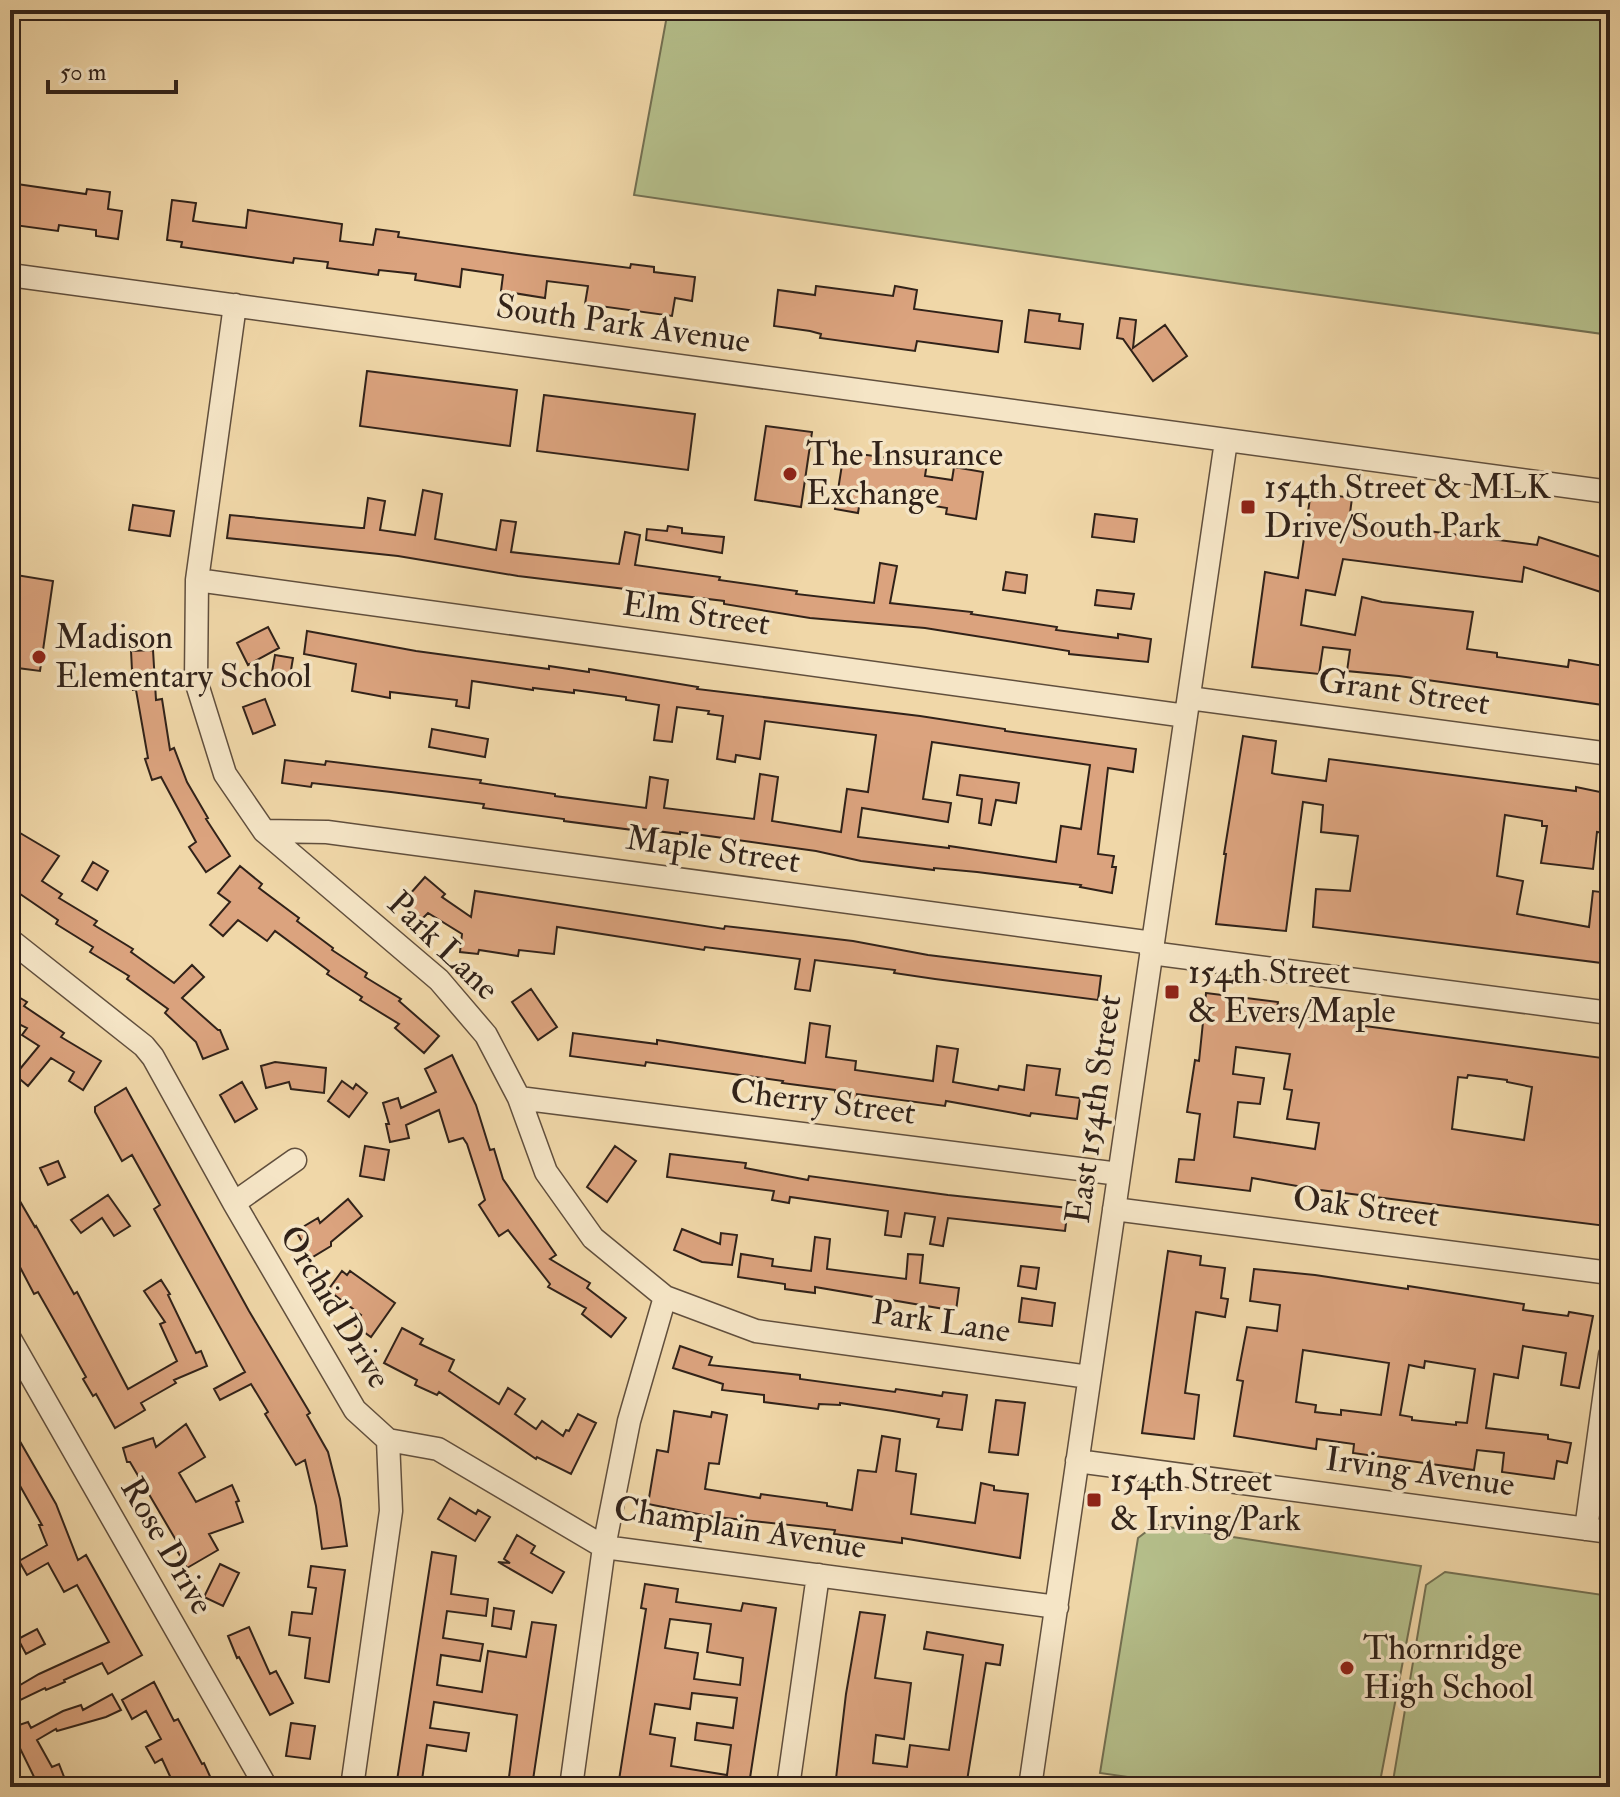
<svg xmlns="http://www.w3.org/2000/svg" width="1620" height="1797" font-family="'IM FELL Double Pica',serif">
<style>
.green{fill:#b5bf8b;stroke:#737052;stroke-width:2}
.building{fill:#dba37e;stroke:#312219;stroke-width:2;fill-rule:evenodd}
.lines{fill:none;stroke-linecap:round;stroke-linejoin:round}
.minor-casing{stroke:#614f3d;stroke-width:25}
.minor{stroke:#f5e5c6;stroke-width:22}
.poi-dot{fill:#8f2418;stroke:#f5e5c6;stroke-width:3}
.labels{text-anchor:middle;dominant-baseline:central;stroke-width:7;stroke-linejoin:round;paint-order:stroke}
.street-label{font-size:34px;fill:#312219;stroke:#f5e5c6}
.poi-label{font-size:34px;fill:#312219;stroke:#f5e5c6;text-anchor:start}
</style>
<rect width="100%" height="100%" fill="#f0d7a8"/>
<filter id="stains"><feTurbulence type="fractalNoise" baseFrequency=".0025" numOctaves="4"/><feColorMatrix values="0 0 0 0 .2 0 0 0 0 .09 0 0 0 0 .02 0 0 0 .5 -.17"/></filter>
<radialGradient id="worn" r=".72"><stop offset=".6" stop-color="#630" stop-opacity="0"/><stop offset="1" stop-color="#630" stop-opacity=".3"/></radialGradient>
<path class="green" d="M668,10H1610V335L1248,285L634,195Z
M1155,1525L1421,1566L1379,1787H1197L1100,1773L1138,1538Z
M1445,1572L1610,1596V1787H1392L1426,1585Z"/>
<path class="building" d="M10,183L86,194L87,189L110,192L108,209L122,211L118,239L96,236V230L59,225L58,231L14,225L16,208L10,207Z
M172,200L196,203L193,221L207,223L246,228L248,210L342,224L340,241L373,245L376,229L399,232L398,237L526,255L630,268L631,264L654,267V272L695,277L692,301L675,298L672,316L585,304L588,286L547,281L545,298L501,291L503,275L462,269L460,287L415,280L416,274L379,270L378,275L327,268L328,262L294,258L293,263L181,247L182,242L167,240Z
M816,286L893,296L895,286L917,290L914,309L1002,321L998,352L917,341L915,351L820,338L821,334L810,331L774,326L778,290L815,295Z
M1029,310L1060,314L1059,321L1083,324L1080,349L1025,342Z
M1120,318L1136,320L1133,348L1165,325L1187,356L1153,381L1123,339L1117,338Z
M367,371L517,390L510,446L360,426Z
M544,395L695,414L688,470L537,451Z
M766,426L812,432L801,507L755,500Z
M844,452L927,463L925,476L952,480L954,467L983,472L976,519L946,514L947,508L861,494L858,513L835,509Z
M423,490L442,494L435,539L496,550L501,520L516,522L511,552L619,564L625,532L640,535L635,565L720,577L719,580L797,591L796,594L874,603L880,563L897,566L890,603L972,612L971,614L1057,627L1056,630L1118,638V634L1151,639L1148,662L1069,654V651L925,628L810,618L724,604V601L518,576L398,556L227,538L230,515L361,528H364L368,498L385,501L380,530L415,535Z
M1311,492L1352,498L1349,521L1537,545L1539,537L1610,560V595L1524,567L1522,582L1343,559L1335,595L1306,590L1301,625L1355,635L1362,597L1382,602L1473,612L1467,649L1497,653V657L1568,667L1569,660L1610,667V706L1399,676L1347,671L1350,650L1323,647L1319,674L1252,667L1265,572L1298,578Z
M133,505L174,511L170,536L129,530Z
M1095,514L1137,519L1134,542L1092,537Z
M668,526L682,528V533L724,537L722,553L646,540L647,529L667,531Z
M1006,572L1027,575L1025,593L1003,590Z
M10,574L53,581L40,671L10,667Z
M1097,590L1134,594L1131,609L1095,605Z
M268,627L279,648L248,665L237,643Z
M307,631L416,651L549,669V666L589,672V669L698,687L697,689L920,716L1005,729V731L1136,749L1133,772L1108,768L1098,854L1114,856L1112,867H1116L1112,893L1080,887L1081,885L977,872L934,868V870L861,861L816,851L680,832V834L633,828V830L564,821V819L483,808L484,804L391,792L312,783L311,787L282,783L285,760L325,765L326,761L481,780L480,783L555,794V796L646,808L650,777L668,780L664,808L754,819L760,774L778,777L772,821L841,832L847,789L868,792L876,735L765,721L760,759L736,755L735,762L717,759L723,716L708,714L709,711L677,707L672,742L654,740L659,705L626,700V697L574,690V693L533,688V690L472,681L469,708L456,706L457,700L390,692V698L352,691L356,664L304,654ZM932,742L1090,765L1081,829L1061,826L1056,862L949,846V848L858,837L862,808L948,822L951,803L923,799Z
M153,650L156,700L162,699L170,750L174,748L187,782L208,818L206,819L230,856L206,872L189,847L196,842L161,777L152,780L145,759L148,758L136,690H133L131,651Z
M275,655L293,658L290,676L272,672Z
M265,699L275,725L253,734L243,707Z
M432,729L488,739L485,757L429,747Z
M1243,736L1276,741L1272,773L1275,774L1326,781L1329,759L1576,791V787L1610,794V834L1597,832L1593,869L1541,863L1547,826H1542V821L1505,815L1497,876L1523,881L1517,914L1589,927L1593,891L1609,893L1605,926L1610,927V964L1313,927L1316,889L1350,891L1358,836L1321,832L1323,805L1303,802L1286,931L1216,924L1226,854H1224Z
M960,775L1019,783L1016,803L996,800L991,825L979,823L982,799L957,795Z
M15,830L59,856L42,881L62,894L59,898L97,921L94,925L133,949L131,952L174,983L192,965L204,977L182,998L218,1030H220L228,1049L203,1059L196,1042L165,1013L168,1009L127,979L129,976L90,952L93,947L56,924L58,920L10,887V839Z
M93,862L108,871L97,890L82,881Z
M240,866L262,884L259,888L299,918L297,921L333,948L332,950L367,973L365,977L401,999L399,1001L439,1036L424,1053L395,1028L399,1024L360,1000L362,997L327,974L329,971L275,931L267,941L238,920L223,936L210,925L230,902L218,893Z
M425,877L445,894L442,897L471,917L475,891L724,929L725,926L853,941L928,955L1101,976L1098,1000L935,979L894,973L895,970L815,960L810,991L795,989L800,959L705,947L704,950L557,927L554,954L519,950L518,956L479,950L478,954L460,952L462,934L428,913L422,919L403,902Z
M531,989L557,1027L538,1040L512,1002Z
M10,992L27,1002L24,1006L64,1033L61,1037L101,1061L83,1090L69,1081L74,1072L51,1058L28,1086L15,1075L39,1046L22,1035L27,1028L15,1022L10,1030Z
M1206,993L1278,1002L1276,1014L1610,1059V1196L1606,1226L1320,1190L1252,1178L1250,1191L1176,1182L1179,1159L1194,1160L1200,1114L1187,1112L1195,1060L1199,1061ZM1236,1047L1290,1054L1284,1089L1292,1090L1287,1119L1319,1123L1315,1149L1234,1137L1238,1102L1260,1104L1264,1078L1233,1074ZM1468,1075L1507,1080V1082L1532,1087L1524,1140L1452,1129L1458,1077L1467,1078Z
M810,1023L830,1026L826,1057L856,1061L855,1070L933,1081L937,1046L958,1049L953,1082L998,1090L999,1086L1024,1090L1027,1065L1060,1069L1056,1095L1080,1098L1077,1119L1031,1113L1030,1116L946,1101L945,1106L857,1094L856,1100L835,1097V1090L782,1083L783,1081L646,1062L645,1066L570,1056L573,1033L657,1044V1040L805,1063Z
M452,1055L476,1105L490,1150L494,1149L503,1179L556,1255L550,1259L590,1283L587,1288L626,1318L611,1337L582,1314L586,1308L548,1287L550,1284L508,1230L499,1236L479,1205L485,1200L467,1144L463,1138L449,1142L439,1110L406,1125L409,1138L390,1142L386,1124H389L383,1103L398,1098L401,1108L436,1092L425,1069Z
M275,1062L326,1068L324,1093L291,1089L289,1082L266,1088L261,1066Z
M342,1081L353,1089L356,1084L367,1093L349,1117L328,1101Z
M242,1082L257,1109L235,1122L220,1095Z
M126,1088L249,1311L310,1413L307,1415L328,1452L340,1499L347,1546L322,1549L316,1506L305,1460L296,1465L265,1414L268,1412L251,1384L220,1400L214,1389L245,1372L154,1209L160,1205L132,1155L122,1161L95,1112V1107Z
M365,1146L389,1150L384,1180L360,1176Z
M615,1146L636,1161L607,1202L587,1187Z
M670,1154L746,1163L745,1168L808,1180L809,1176L948,1195L1068,1208L1065,1231L948,1218L943,1246L930,1244L935,1217L905,1213L901,1237L885,1235L888,1211L790,1197L789,1203L772,1200L774,1191L667,1177Z
M58,1161L65,1177L48,1185L40,1168Z
M10,1184L35,1227L36,1226L74,1294L77,1292L128,1389L177,1361L160,1324L165,1322L144,1291L161,1280L170,1294L168,1295L196,1353L201,1351L207,1366L174,1380L176,1383L141,1403L145,1410L115,1428L96,1394L93,1396L83,1379L86,1377L67,1343L38,1292L34,1294L10,1248Z
M108,1195L130,1226L114,1236L102,1218L81,1233L71,1220Z
M348,1199L362,1216L331,1242V1246L311,1258L296,1231L318,1218L320,1223Z
M682,1229L720,1244L721,1233L737,1235L732,1265L702,1262L674,1250Z
M815,1237L830,1239L827,1269L906,1279L908,1254L923,1255L920,1283L959,1288L956,1311L815,1287V1293L785,1289V1284L738,1277L741,1254L773,1259L772,1266L811,1271Z
M1168,1251L1201,1256L1200,1265L1225,1268L1221,1298L1228,1299L1225,1317L1196,1312L1185,1393L1199,1395L1194,1439L1142,1433Z
M1021,1266L1039,1268L1036,1289L1018,1286Z
M1254,1269L1315,1275L1408,1289V1286L1524,1304L1523,1310L1568,1316L1569,1312L1593,1316L1579,1388L1561,1385L1566,1353L1523,1346L1518,1378L1494,1374L1486,1428L1548,1435V1439L1571,1443L1567,1463L1557,1461L1554,1479L1502,1472L1504,1453L1477,1450L1474,1470L1353,1453L1354,1444L1317,1439L1316,1449L1234,1436L1243,1381L1237,1380L1247,1327L1277,1331L1280,1305L1250,1301ZM1303,1350L1389,1363L1381,1415L1341,1410V1415L1315,1412L1316,1405L1296,1402ZM1425,1361L1475,1369L1467,1423L1456,1422V1425L1412,1420V1417L1400,1415L1409,1365L1424,1368Z
M342,1271L347,1275L350,1271L395,1303L371,1337L354,1325L361,1315L328,1290Z
M1022,1298L1055,1303L1052,1326L1019,1322Z
M402,1328L423,1339L420,1344L454,1360L449,1371L499,1404L508,1388L525,1399L515,1414L536,1429L542,1421L563,1436L566,1430L569,1431L578,1414L596,1423L571,1474L537,1457L536,1459L439,1392L437,1395L415,1385L417,1380L384,1363Z
M680,1346L712,1357L709,1365L800,1375V1379L895,1392L896,1389L942,1396L943,1392L967,1395L962,1430L937,1427L939,1419L893,1411L840,1403V1405L819,1404L818,1409L764,1402V1395L722,1390L723,1384L673,1368Z
M996,1400L1025,1403L1018,1455L989,1452Z
M674,1411L711,1417L712,1412L727,1415L719,1464L709,1463L705,1489L760,1498L761,1494L827,1503V1506L852,1510L858,1470L876,1472L882,1436L900,1439L896,1471L916,1474L911,1514L975,1523L981,1483L994,1486V1490L1028,1494L1020,1558L902,1538V1543L834,1534L835,1530L708,1516L648,1504L657,1450L668,1452Z
M10,1424L56,1504L78,1560L86,1555L142,1655L108,1674L102,1663L64,1680L65,1682L46,1690L45,1688L10,1705V1691L39,1674L109,1642L77,1585L64,1592L48,1563L27,1575L19,1561L47,1545L39,1525H42L10,1468Z
M186,1424L205,1457L179,1473L196,1502L232,1485L239,1501L236,1502L243,1522L209,1534L218,1550L187,1568L176,1549L180,1547L130,1462H127L123,1448L153,1438L156,1447Z
M450,1498L476,1514L478,1510L490,1517L475,1541L438,1519Z
M517,1535L535,1546L531,1553L564,1572L552,1593L498,1562L510,1563L504,1559Z
M432,1552L456,1556L451,1594L488,1599L486,1616L447,1611L443,1638L483,1644L480,1661L441,1655L437,1685L482,1692L488,1651L526,1657L532,1622L556,1625L533,1780L509,1777L517,1715L434,1702L430,1728L469,1733L466,1751L427,1745L421,1787H396Z
M220,1564L239,1573L223,1606L204,1597Z
M311,1566L345,1570L329,1682L305,1678L310,1638L289,1635L292,1612L312,1614L316,1588L308,1587Z
M645,1584L678,1589L676,1602L741,1611L743,1603L776,1608L750,1778L755,1779L754,1787H660L619,1780L646,1609L641,1608ZM670,1619L711,1624L707,1652L743,1658L740,1685L694,1679L698,1653L665,1648ZM692,1693L737,1698L733,1728L697,1723L695,1740L731,1745L727,1775L671,1766L675,1738L650,1734L655,1704L690,1709Z
M494,1608L514,1611L511,1629L492,1626Z
M860,1612L885,1615L875,1678L911,1683L904,1739L876,1735L873,1763L907,1767L910,1745L949,1750L963,1655L924,1649L927,1632L1003,1645L1000,1665L986,1663L966,1787H835L846,1694Z
M249,1627L270,1674L276,1671L293,1703L270,1715L239,1657L237,1658L228,1636Z
M37,1629L45,1644L26,1654L18,1639Z
M154,1682L174,1721L178,1719L202,1764L204,1763L213,1783L203,1787H175L162,1759L155,1763L146,1747L161,1739L146,1711L132,1719L122,1700Z
M112,1694L121,1710L106,1717L57,1731L56,1729L37,1740L52,1767L59,1764L68,1787H39L10,1728L28,1722L31,1728L63,1711L81,1705L83,1710Z
M291,1723L315,1726L310,1759L286,1756Z"/>
<g class="lines">
<g class="minor-casing">
<path id="minor" d="M10,275L1610,492
M235,305L197,580L196,681L225,774L264,831L439,980L486,1035L519,1098L546,1172L593,1238L665,1297L756,1331L1089,1377
M197,580L1186,716
M1189,698L1610,754
M264,831L327,832L1153,943
M10,940L144,1046L153,1057L234,1203L355,1410L388,1440L391,1511L352,1787
M1151,953L1610,1013
M519,1098L1119,1174
M234,1203L295,1160
M1114,1209L1610,1273
M10,1339L266,1787
M388,1440L438,1449L604,1547L1057,1607
M1077,1461L1610,1532
M1586,1529L1610,1355
M571,1787L604,1547L629,1421L665,1297
M788,1787L818,1575
M1030,1787L1226,441"/>
</g>
<use href="#minor" class="minor"/>
</g>
<g class="poi-dot">
<circle cx="790" cy="474" r="8"/>
<rect x="1240" y="499" width="16" height="16" rx="4"/>
<circle cx="39" cy="657" r="8"/>
<rect x="1164" y="984" width="16" height="16" rx="4"/>
<rect x="1086" y="1492" width="16" height="16" rx="4"/>
<circle cx="1347" cy="1668" r="8"/>
</g>
<g class="labels">
<g class="street-label">
<text transform="translate(623 324) rotate(8)">South Park Avenue</text>
<text transform="translate(696 614) rotate(8)">Elm Street</text>
<text transform="translate(1404 692) rotate(8)">Grant Street</text>
<text transform="translate(713 850) rotate(8)">Maple Street</text>
<text transform="translate(443 946) rotate(44)">Park Lane</text>
<text transform="translate(823 1102) rotate(7)">Cherry Street</text>
<text transform="translate(1094 1109) rotate(-82)">East 154th Street</text>
<text transform="translate(1366 1207) rotate(7)">Oak Street</text>
<text transform="translate(335 1307) rotate(59)">Orchid Drive</text>
<text transform="translate(941 1322) rotate(8)">Park Lane</text>
<text transform="translate(1420 1472) rotate(8)">Irving Avenue</text>
<text transform="translate(740 1528) rotate(9)">Champlain Avenue</text>
<text transform="translate(167 1546) rotate(60)">Rose Drive</text>
</g>
<g class="poi-label">
<text x="806" y="454">The Insurance<tspan x="806" dy="39">Exchange</tspan></text>
<text x="1264" y="487">154th Street &amp; MLK<tspan x="1264" dy="39">Drive/South Park</tspan></text>
<text x="55" y="637">Madison<tspan x="55" dy="39">Elementary School</tspan></text>
<text x="1188" y="972">154th Street<tspan x="1188" dy="39">&amp; Evers/Maple</tspan></text>
<text x="1110" y="1480">154th Street<tspan x="1110" dy="39">&amp; Irving/Park</tspan></text>
<text x="1363" y="1648">Thornridge<tspan x="1363" dy="39">High School</tspan></text>
</g>
</g>
<rect width="1620" height="1797" fill="none" stroke="#f0d7a8" stroke-width="40"/>
<rect x="12" y="12" width="1596" height="1773" fill="none" stroke="#312219" stroke-width="4"/>
<rect x="20" y="20" width="1580" height="1757" fill="none" stroke="#312219" stroke-width="2"/>
<path d="M48 80v12h128v-12" fill="none" stroke="#312219" stroke-width="4"/>
<text x="60" y="80" font-size="24" fill="#312219" stroke="#f5e5c6" stroke-width="6" paint-order="stroke">50 m</text>
<rect width="100%" height="100%" filter="url(#stains)"/>
<rect width="100%" height="100%" fill="url(#worn)"/>
</svg>
